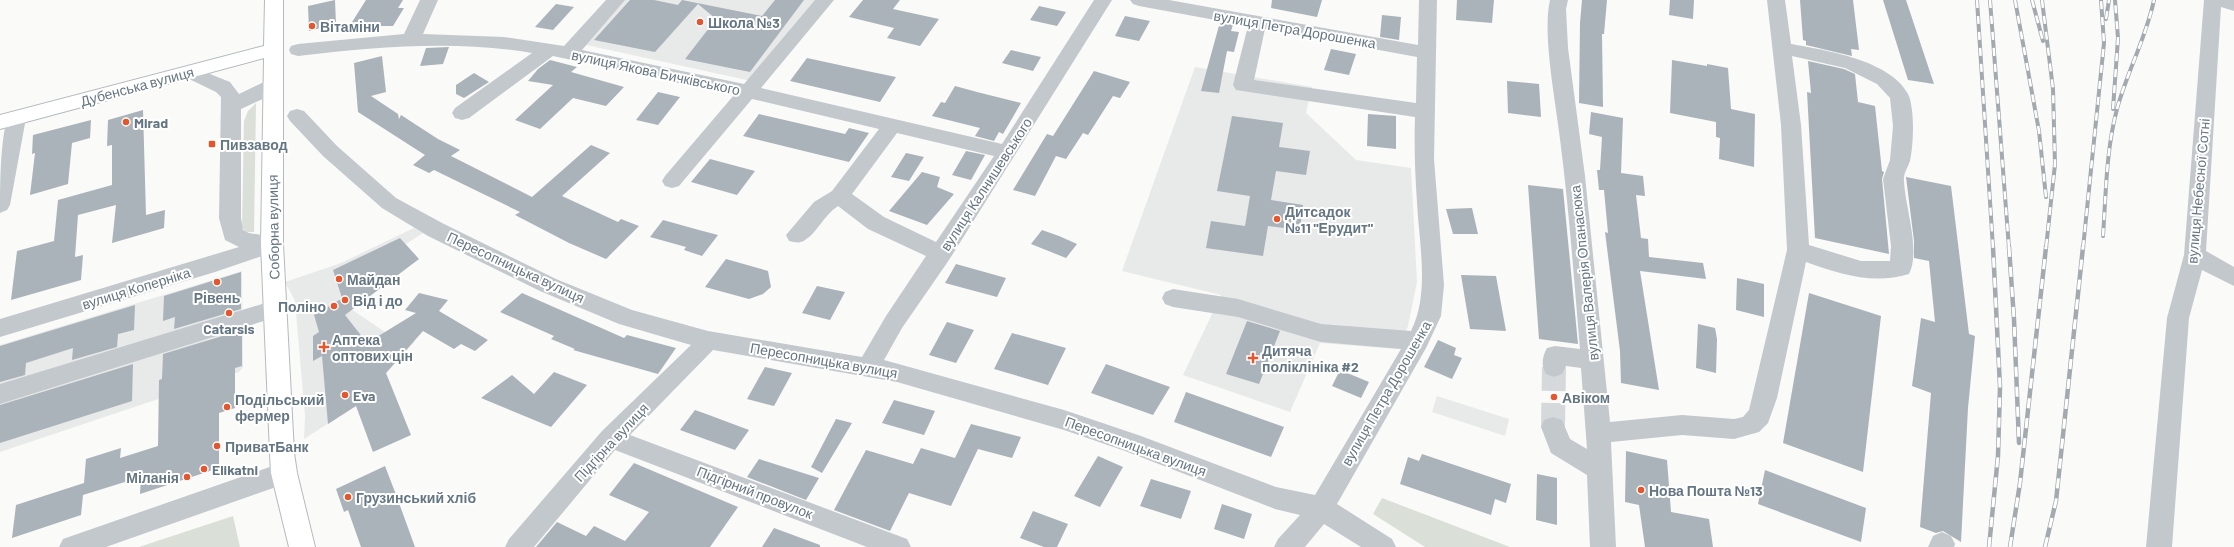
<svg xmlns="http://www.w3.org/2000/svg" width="2234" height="547" font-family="Barlow,sans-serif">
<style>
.built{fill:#e8e9e9}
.green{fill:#dadfd7}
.building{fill:#aab3b9}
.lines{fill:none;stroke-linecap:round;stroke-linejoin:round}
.minor-tunnel{stroke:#d5d9db;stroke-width:24;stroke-dasharray:24 12;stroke-linecap:butt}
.major-casing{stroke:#b5babe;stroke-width:2}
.minor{fill:#c3c8cc;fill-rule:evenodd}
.major{fill:#fff;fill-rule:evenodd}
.rail-far1-casing{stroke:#a2aab0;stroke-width:4}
.rail-casing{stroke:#a2aab0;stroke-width:4.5}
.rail-far1{stroke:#fff;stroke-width:2.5;stroke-dasharray:8;stroke-linecap:butt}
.rail{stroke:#fff;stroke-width:3;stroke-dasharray:10;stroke-linecap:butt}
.poi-dot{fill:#e4572e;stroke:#fff;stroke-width:1.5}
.labels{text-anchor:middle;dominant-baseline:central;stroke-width:4;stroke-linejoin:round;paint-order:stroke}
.poi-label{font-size:14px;font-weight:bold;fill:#657683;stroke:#fff;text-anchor:start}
.street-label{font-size:14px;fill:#657683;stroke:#fff}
</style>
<rect width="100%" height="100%" fill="#fafaf8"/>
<path class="built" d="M621,0H817L751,81L582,44Z
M1195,67L1312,87L1306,113L1356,160L1411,168L1417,282L1408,326L1398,349L1320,343L1290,412L1183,375L1221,295L1122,271Z
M414,228L423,233L380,261L351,309L385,332L415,341L360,403L304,439L305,416L295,301L285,282L341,263Z
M242,271L243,367L239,372L0,452V345Z
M1437,396L1509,419L1505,436L1432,412Z"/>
<path class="green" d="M256,103L254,232H246L242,228L244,121L248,111Z
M1382,498L1510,547H1425L1373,514Z
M233,516L240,547H139Z"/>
<path class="building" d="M335,0L336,24L309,31L308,6Z
M366,0H403L398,8H404L393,26H378L379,30H347Z
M630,0H654L678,5L682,0L762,16L775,0H804L750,72L685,59L716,19L698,4L655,52L594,40Z
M863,0H900L893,9L939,19L920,46L887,38L894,28L849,17Z
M1272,0H1322L1317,17L1271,8Z
M1457,0H1494L1492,23L1456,20Z
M1582,0H1607L1604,34H1602L1603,107L1579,103L1580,23Z
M1670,0H1694L1693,19L1669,15Z
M1800,0H1853L1859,50L1851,49L1852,56L1806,45V41L1803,40Z
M1883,0H1906L1934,84L1908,80Z
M556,4L574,7L553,30L535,27Z
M1039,6L1066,12L1057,26L1030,20Z
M1382,15L1401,17L1399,40L1380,37Z
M1125,16L1150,21L1139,41L1115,36Z
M1220,22L1233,25L1231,31L1239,32L1234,52L1227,51L1219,93L1201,91Z
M449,47L443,64L420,66L426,48Z
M1331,49L1356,54L1349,75L1324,70Z
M1011,50L1041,57L1033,71L1002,63Z
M382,56L386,92L371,96L398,114L399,119L401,115L438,139L460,150L451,156L532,197L591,145L610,153L562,196L618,222L621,219L639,226L606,259L569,243L515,215L520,212L473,189L434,170L429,173L413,165L425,155L358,112L354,63Z
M807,58L867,71L896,77L880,102L790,81Z
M550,60L577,67L571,72L624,87L606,106L573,98L540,129L515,120L553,85L528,81L538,69Z
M1672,60L1707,66V64L1728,68L1731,109L1755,114L1754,167L1719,159L1720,138L1716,137V122L1670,113Z
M1808,61L1844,69L1855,74L1858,102L1875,106L1882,171L1884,172L1882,179L1889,254L1815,238L1807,92L1811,93Z
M1094,71L1130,82L1120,98L1113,96L1088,135L1083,133L1066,159L1056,156L1035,196L1013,190L1047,134L1053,136Z
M474,73L489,82L464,98L456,94V85Z
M1507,81L1539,84L1541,117L1508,113Z
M955,86L977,92L1021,103L1003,134L999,132L994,141L975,136L980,128L932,116L941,102L945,103Z
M658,92L680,97L658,125L636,120Z
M143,110L146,215L165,210L164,228L112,243L116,205L78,215L75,257L83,255L81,280L11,300L17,251L54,241L58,200L112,185V145L107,146L108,120Z
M1591,112L1623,118L1621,173L1643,176L1645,196L1636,195L1641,238L1648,239L1649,257L1703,263L1706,279L1640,271L1659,390L1621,383L1620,351L1605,232L1608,233L1604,190H1599L1597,170H1600L1602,137L1589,134Z
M759,114L845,134L849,128L869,133L849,162L743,136Z
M1368,114L1396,116V149L1367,146Z
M1232,116L1283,123L1279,147L1310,151L1306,175L1276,171L1271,200L1303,205L1300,230L1268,226L1263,256L1206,248L1211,221L1245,226L1250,196L1217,191Z
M91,120L90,138L72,143L68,184L30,195L35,153L32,154L33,135Z
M966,151L985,155L971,180L952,175Z
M906,153L924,157L909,181L891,177Z
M710,159L755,171L737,195L691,182Z
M922,172L940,177L937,187L954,194L927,225L889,211Z
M1906,177L1951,186L1969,334L1975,336L1968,408L1961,542L1943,531L1936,533L1920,527L1931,393L1912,386L1921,318L1935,322L1929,261L1914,258V241Z
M1528,185L1563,189L1578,344L1539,339Z
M1472,208L1478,234H1453L1446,209Z
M663,220L699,230L718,235L702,256L684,250L686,247L650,237Z
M1042,230L1059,236L1077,244L1066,258L1031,244Z
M400,238L419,259L345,315L367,343L416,313L405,310L419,293L448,300L439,311L488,340L475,351L461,344L454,349L423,331L386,373L411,435L373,452L356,406L328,424L322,356L313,361V336L319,332L314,315L341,299L343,301L333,270Z
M726,259L768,271L771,287L763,294L749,299L705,287Z
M956,264L1006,278L997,297L945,283Z
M241,272V309L174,329L175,317L163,321L164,296Z
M1461,275L1496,276L1506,331L1470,329Z
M1737,278L1764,284V317L1736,310Z
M817,286L845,292L830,320L802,313Z
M522,293L624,338L627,335L676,348L658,374L573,350L575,349L551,339L554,336L500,312Z
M1809,293L1881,316L1863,472L1783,443Z
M135,305L134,330L118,334L117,347L72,360L73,348L26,363L25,375L0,382V346Z
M1247,321L1280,331L1259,384L1226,374Z
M947,322L974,330L956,363L929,355Z
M1698,324L1715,328L1717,339L1716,373L1696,368Z
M242,330V366L235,368V408L219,413V468L140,494L141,477L83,495L81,515L12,538L16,505L84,483L86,459L121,448L120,458L158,446L159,380L162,379L163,354Z
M1012,333L1066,348L1048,385L994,369Z
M1438,340L1456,348L1454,355L1462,358L1452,379L1424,367Z
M133,364L132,401L0,443V405Z
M1106,364L1170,387L1153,415L1091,393Z
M765,367L792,373L774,406L747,399Z
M1340,370L1369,382L1361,398L1332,386Z
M554,372L587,385L551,427L481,398L512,375L534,394Z
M1186,392L1284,427L1271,457L1174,422Z
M894,400L935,411L924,435L882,423Z
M695,410L709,415L749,430L735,450L680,430Z
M836,419L852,423L822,473L811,467Z
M971,424L1021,437L1012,458L978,449L951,506L909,493L890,531L834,510L866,450L913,464L921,448L955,458Z
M1626,451L1667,460L1671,512L1709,519L1713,547H1645L1639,505L1625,502Z
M1422,454L1511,484L1506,503L1495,499L1491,515L1400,484L1408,457L1419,461Z
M1098,456L1123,467L1100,507L1074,496Z
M759,459L819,478L806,500L747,477Z
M634,463L738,507L710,547H536L557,522L586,536L594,526L625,541L649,512L609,495Z
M385,466L395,492L415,547H361L348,510L344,512L336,489Z
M1765,470L1866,508L1861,542L1758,504Z
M1537,474L1557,478V525L1536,520Z
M1151,479L1191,491L1181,519L1140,506Z
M1222,504L1252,514L1244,539L1214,529Z
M1033,511L1068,524L1057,547H1044L1020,538Z
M774,528L820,545V547H762Z"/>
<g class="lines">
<path class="minor-tunnel" d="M1553,427L1554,367"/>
<g class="major-casing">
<path id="major" d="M265,0H283V244L294,453L297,473L315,547H289L271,473L270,453L261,244L264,58L0,129V115L264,46Z"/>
</g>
<path class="minor" d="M420,0H438L423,34L504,37L564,46L606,0H625L582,50L744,84L815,0H834L761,88L1002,144L1094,0H1112L949,260L902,328L884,360L1064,410L1141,436L1276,487L1315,495L1401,349L1321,342L1238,317L1173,307L1165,304L1162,298L1165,292L1173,289L1238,299L1321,324L1411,331C1430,293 1419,244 1417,202C1415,173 1414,145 1415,117L1236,90L1233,85L1248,26L1139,6L1133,4L1130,0H1169L1418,45L1419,0H1437L1434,159L1444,285L1441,316L1426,348L1337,504L1392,539L1396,547H1361L1324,524L1305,547H1274L1278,539L1300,515L1275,509L1125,451L1064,430L897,382L713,350L630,435L907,539L911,547H867L615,450L534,547H505L509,539L602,431L691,345L619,324L540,291L428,236L382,208L323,156L290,121L287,116L290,111L297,109L304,111L337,146L396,198L444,224L556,279L632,310L708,331L862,357L886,316L926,256L868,229L838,206C823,216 818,232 805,240C800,244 795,242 789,241L786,235L814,202L832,191L879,129L752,99L679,186L672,188L665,186L662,181L665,176L734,95L553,56L469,118L462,120L455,118L452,113L455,108L532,53C454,40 376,47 298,56L291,54L289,50L291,46L298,44L404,34ZM1265,29L1417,57L1416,103L1254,80ZM897,133L994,156L936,242L884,217L852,194Z
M1550,0H1568L1566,9L1568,48L1585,176L1610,422L1682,415L1734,419L1743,417L1749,410L1787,250L1781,125L1767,0H1785L1791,44C1825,50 1890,60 1908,94C1912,102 1913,118 1913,127C1913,138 1912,151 1910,161C1908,167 1903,174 1904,181C1905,207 1921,251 1909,274C1873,285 1840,274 1806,262L1777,398L1768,423L1759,432L1734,439L1682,435L1611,442L1616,547H1590L1587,475L1551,453L1541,427L1544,420L1553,417L1562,420L1570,439L1587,449L1581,368L1566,366L1562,374L1554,377L1546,374C1541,365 1542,357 1547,348L1555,346L1580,349C1574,279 1569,209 1560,139C1556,103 1542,34 1550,0ZM1792,56L1845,68L1877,84L1890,98L1893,126L1890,160L1883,179L1891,246L1890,261H1861L1809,245L1801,125Z
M2204,0H2234V11L2221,7L2206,251L2234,267V286L2202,270L2189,318L2172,547H2146L2167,318L2184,255Z
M190,66L230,82L239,94L266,81L273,80L280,81L283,86L280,91L241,109V218L243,230L249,233L280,238L283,244L280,250L215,272L0,337V319L239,247L225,240L219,218L221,97L216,92L183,76L181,72L183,68Z
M16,111L23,113L26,118L10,205L7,210L0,213C0,186 0,136 9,113Z
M275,300L283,303L286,309L283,315L0,404V384Z
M284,462L293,465L297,473L293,481L106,547H59L63,539Z
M1942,532L1951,536L1955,544L1954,547H1928L1933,536Z"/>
<use href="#major" class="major"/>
<g class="rail-far1-casing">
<path id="rail-far1" d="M1977,0L1993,248
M1990,0L2009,248
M2015,0L2039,131L2046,197
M2032,0L2043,41
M2042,0L2053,89L2055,164L2046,248
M2106,19L2109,0
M2113,109L2118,38L2115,0
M2103,236C2106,194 2106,150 2117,109C2127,72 2146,38 2154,0
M2083,248L2104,43L2101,0"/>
</g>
<g class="rail-casing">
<path id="rail" d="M2009,247L2014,319L2019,443
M1989,547L1998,456L2000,387L1993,247
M2010,547L2020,483L2046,247
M2045,547L2056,501L2083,247"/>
</g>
<use href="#rail-far1" class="rail-far1"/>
<use href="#rail" class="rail"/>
</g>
<g class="poi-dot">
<circle cx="700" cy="22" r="4"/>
<circle cx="312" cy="26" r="4"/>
<circle cx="126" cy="122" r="4"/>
<rect x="208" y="140" width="8" height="8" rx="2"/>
<circle cx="1277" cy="219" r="4"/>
<circle cx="339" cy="279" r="4"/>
<circle cx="217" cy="282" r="4"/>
<circle cx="345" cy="300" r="4"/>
<circle cx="334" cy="306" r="4"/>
<circle cx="229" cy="313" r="4"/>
<path d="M322 341h4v4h4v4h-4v4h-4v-4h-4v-4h4z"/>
<path d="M1251 352h4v4h4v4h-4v4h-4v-4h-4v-4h4z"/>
<circle cx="345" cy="395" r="4"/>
<circle cx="1554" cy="397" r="4"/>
<circle cx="227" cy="407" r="4"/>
<circle cx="217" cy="446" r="4"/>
<circle cx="204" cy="469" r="4"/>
<circle cx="187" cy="477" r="4"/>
<circle cx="1641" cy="490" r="4"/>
<circle cx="348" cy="497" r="4"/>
</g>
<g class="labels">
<g class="poi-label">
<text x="708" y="22">Школа №3</text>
<text x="320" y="26">Вітаміни</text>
<text x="134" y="122">Mirad</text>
<text x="220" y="144">Пивзавод</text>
<text x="1285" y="211">Дитсадок<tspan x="1285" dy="16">№11 "Ерудит"</tspan></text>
<text x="347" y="279">Майдан</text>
<text x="217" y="297" text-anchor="middle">Рівень</text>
<text x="353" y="300">Від і до</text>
<text x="326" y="306" text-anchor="end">Поліно</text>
<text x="229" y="328" text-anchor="middle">Catarsis</text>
<text x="332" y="339">Аптека<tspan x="332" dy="16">оптових цін</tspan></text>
<text x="1262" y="350">Дитяча<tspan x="1262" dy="16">поліклініка #2</tspan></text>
<text x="353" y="395">Eva</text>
<text x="1562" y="397">Авіком</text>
<text x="235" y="399">Подільський<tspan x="235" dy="16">фермер</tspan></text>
<text x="225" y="446">ПриватБанк</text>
<text x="212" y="469">Elikatni</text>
<text x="179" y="477" text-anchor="end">Міланія</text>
<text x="1649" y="490">Нова Пошта №13</text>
<text x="356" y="497">Грузинський хліб</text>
</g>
<g class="street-label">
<text transform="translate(1295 29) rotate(10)">вулиця Петра Дорошенка</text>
<text transform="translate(656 72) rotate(12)">вулиця Якова Бичківського</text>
<text transform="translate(137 86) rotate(-15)">Дубенська вулиця</text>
<text transform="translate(986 184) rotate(-57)">вулиця Калнишевського</text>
<text transform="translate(2198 191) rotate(-85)">вулиця Небесної Сотні</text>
<text transform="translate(273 227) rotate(-91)">Соборна вулиця</text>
<text transform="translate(516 267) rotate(25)">Пересопницька вулиця</text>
<text transform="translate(1584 273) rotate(-96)">вулиця Валерія Опанасюка</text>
<text transform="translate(136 288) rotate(-17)">вулиця Коперніка</text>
<text transform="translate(824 360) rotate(10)">Пересопницька вулиця</text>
<text transform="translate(1386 393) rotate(-60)">вулиця Петра Дорошенка</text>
<text transform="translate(611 442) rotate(-47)">Підгірна вулиця</text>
<text transform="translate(1136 446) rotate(20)">Пересопницька вулиця</text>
<text transform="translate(755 492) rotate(21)">Підгірний провулок</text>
</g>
</g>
</svg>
